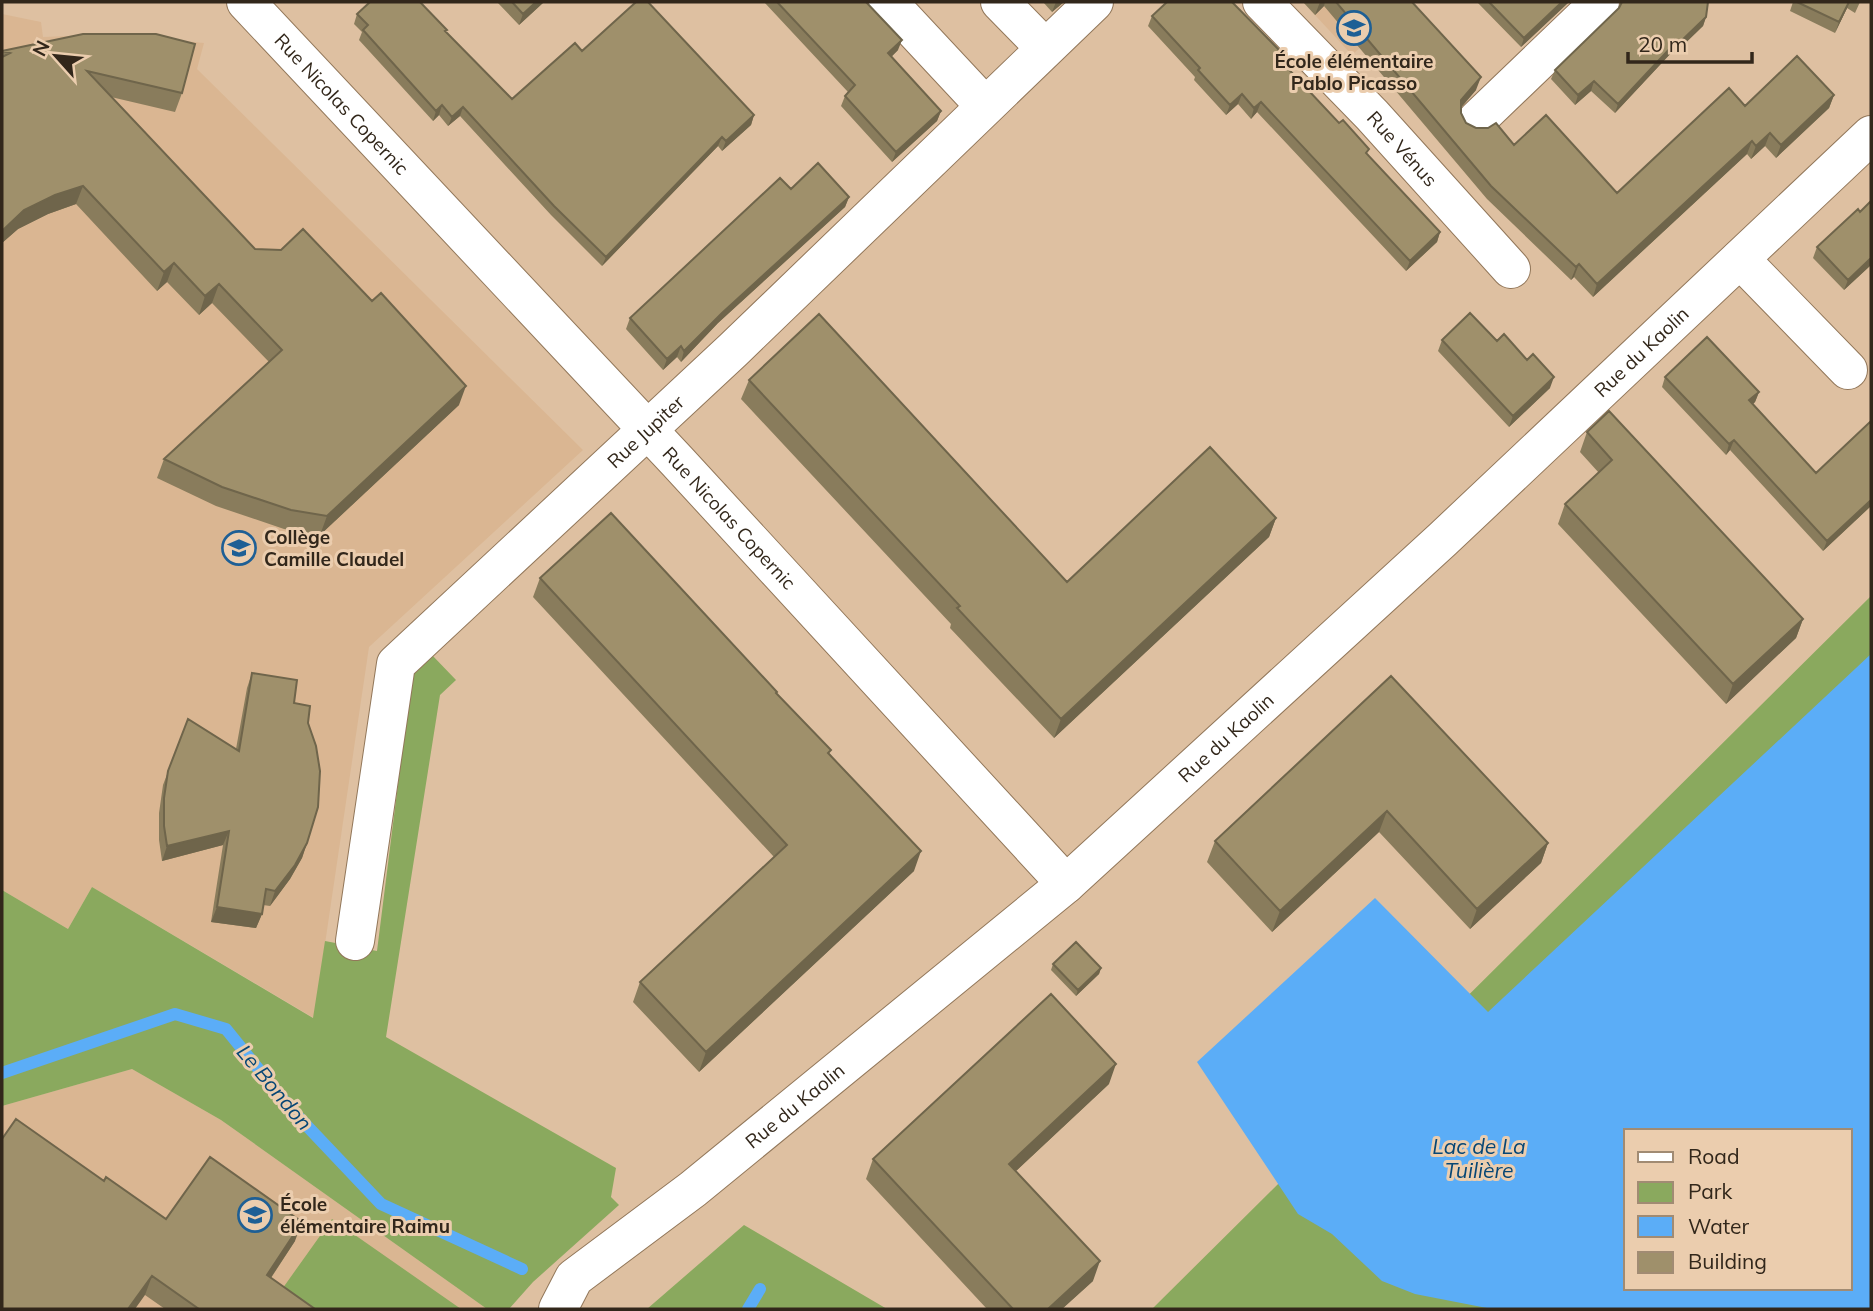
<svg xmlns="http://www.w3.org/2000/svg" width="1873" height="1311" font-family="Mulish,sans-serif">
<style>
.built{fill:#dab692}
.green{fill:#8aa95e;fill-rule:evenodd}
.water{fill:#5badf7;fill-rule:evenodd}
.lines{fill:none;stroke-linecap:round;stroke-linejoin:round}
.stream{stroke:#5badf7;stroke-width:12}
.street-casing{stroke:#92775a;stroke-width:40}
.street{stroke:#fff;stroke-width:38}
.wall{fill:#897c5c}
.shaded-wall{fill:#6f654b}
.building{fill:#9f906b;stroke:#6f654b;stroke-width:2}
.labels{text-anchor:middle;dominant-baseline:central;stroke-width:6;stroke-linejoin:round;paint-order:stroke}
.poi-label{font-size:19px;font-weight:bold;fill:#32271b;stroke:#ebcdae;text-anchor:start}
.street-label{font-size:19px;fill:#32271b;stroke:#ebcdae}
.water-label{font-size:21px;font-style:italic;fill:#064675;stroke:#ebcdae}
</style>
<rect width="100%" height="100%" fill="#dec0a1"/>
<path class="built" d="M1303,2H1409L1352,55Z
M2,14L41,22L43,37L117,34L204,43L197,69L583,450L369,647L314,1018L92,887L68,929L2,890Z
M132,1069L221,1120L487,1309H2V1106Z"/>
<path class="green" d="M1871,596V1309H1152ZM1626,1131H1850V1288H1626Z
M431,654L456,680L440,695L386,1037L616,1168L611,1197L619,1205L533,1282L509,1309H487L221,1120L132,1069L2,1106V890L68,929L92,887L313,1018L325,941L377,951L412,673Z
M332,1219L461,1309H305L280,1292Z
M744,1225L887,1309H647Z"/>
<path class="water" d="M1871,654V1309H1492L1415,1294L1382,1281L1332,1234L1298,1214L1197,1062L1375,898L1488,1012ZM1626,1131H1850V1288H1626Z"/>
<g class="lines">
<path class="stream" d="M2,1073L175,1014L226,1029L290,1108L381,1204L522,1269
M748,1309L760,1289"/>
<g class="street-casing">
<g id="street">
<path id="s1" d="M246,2L677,461L1066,884"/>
<path d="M888,2L985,106"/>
<path d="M1000,2L1045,48"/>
<path id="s2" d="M1262,2L1372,115L1511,269"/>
<path d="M1477,120L1600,2"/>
<path d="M1740,259L1848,370"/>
<path id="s3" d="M355,941L396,664L733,350L1094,2"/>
<path id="s4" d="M558,1309L574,1278L693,1189L1066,884L1443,539L1871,135"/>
</g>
</g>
<use href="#street" class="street"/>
</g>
<path class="wall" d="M497,2H544L519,25Z
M764,2H866L898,50L891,57L941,111L937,121L892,162L841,106L845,96L848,92Z
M1043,2H1064L1052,12Z
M1303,2H1412L1476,90L1461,108V113L1466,123L1617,193L1745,106L1834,95L1829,108L1776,158L1765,146L1751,159L1747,154L1593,297L1574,277L1571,280L1487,199L1324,6L1315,15Z
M1477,2H1569L1521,47Z
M1621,2H1708L1706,17L1703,26L1674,54L1672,52L1615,113L1591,91L1575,105L1551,79L1555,70L1619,8Z
M1793,2H1860L1855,13L1847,8L1835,33L1790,11Z
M357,14L447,30L446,32L512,99L582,51L754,115L751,125L722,151L718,146L602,266L551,215L460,116L448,126L439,115L433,121L359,40L362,32L354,24Z
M1152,16L1281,62L1440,232L1437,242L1406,271L1257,112L1251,119L1238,104L1226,115L1194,80L1195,77L1148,26Z
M2,51L182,93L175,112L111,97L255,249L459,405L320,535L284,529L216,506L157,478L164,459L269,362L212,303L199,315L167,282L157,291L76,204L48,214L18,229L2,243Z
M791,189L849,197L845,207L718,323L681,362L677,357L663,370L626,329L630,318Z
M1817,247L1871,265L1844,290L1813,258Z
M1442,340L1497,341L1550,388L1509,427L1438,351Z
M1665,377L1759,392L1755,402L1753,404L1816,473L1871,421V506L1823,551L1730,450L1726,455L1662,387Z
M749,380L1067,582L1276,518L1269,537L1054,738L950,628L951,624L741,399Z
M1587,432L1803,619L1796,638L1726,704L1558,524L1565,504L1599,473L1580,452Z
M540,578L777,692L776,694L830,754L914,871L699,1072L633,1002L640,982L774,857L533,597Z
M252,673L294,703L308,723L307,843L302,858L290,879L270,906L263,905L262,914L256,928L211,922L223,845L162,861L159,840V813L163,785L188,719L236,749L247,688Z
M1391,676L1548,843L1541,863L1470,929L1379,832L1272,932L1207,862L1215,841Z
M1053,964L1101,968L1099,974L1076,996L1051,970Z
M1109,1084L1016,1171L1093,1281L1062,1309H987L866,1179L873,1159Z
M104,1181L166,1219L295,1241L271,1278L315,1309H165L145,1295Z"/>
<path class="shaded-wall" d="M536,2H544L519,25L523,14Z
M1056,2H1064L1052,12Z
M1320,2H1325L1324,6L1315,15Z
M1562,2H1569L1521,47L1524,38Z
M1849,2L1847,8L1835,33L1839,22Z
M1706,17L1703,26L1674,54L1677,45Z
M902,40L898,50L884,64L888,53Z
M1675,43L1672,52L1615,113L1618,104Z
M1481,77L1476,90L1456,113L1461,100Z
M1594,81L1591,91L1575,105L1578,95Z
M1242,94L1238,104L1226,115L1230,105Z
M1834,95L1829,108L1776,158L1781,145Z
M1261,102L1257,112L1251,119L1254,108Z
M442,105L439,115L433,121L436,111Z
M463,107L460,116L448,126L452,117Z
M941,111L937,121L892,162L896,152Z
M754,115L751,125L722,151L726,141Z
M1770,133L1765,146L1751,159L1756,146Z
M722,137L718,146L602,266L606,257Z
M1752,141L1747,154L1593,297L1597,284Z
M83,186L76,204L48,214L18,229L2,243V231L24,210L55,195Z
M849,197L845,207L718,323L681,362L684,351L722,313Z
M1440,232L1437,242L1406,271L1410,261Z
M1871,258V265L1844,290L1848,280Z
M174,263L167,282L157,291L164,272Z
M1579,264L1574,277L1571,280L1576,267Z
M219,284L212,303L199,315L205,296Z
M681,346L677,357L663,370L667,359Z
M1554,377L1550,388L1509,427L1513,416Z
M466,386L459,405L320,535L327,516Z
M1759,392L1755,402L1746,410L1749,400Z
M1734,440L1730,450L1726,455L1729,444Z
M1871,500V506L1823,551L1827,541Z
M1276,518L1269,537L1054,738L1061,719Z
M1803,619L1796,638L1726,704L1733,684Z
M1387,811L1379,832L1272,932L1280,911Z
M229,831L223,845L162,861L167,846Z
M307,843L302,858L290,879L270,906L275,891Z
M1548,843L1541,863L1470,929L1477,909Z
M921,851L914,871L699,1072L706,1052Z
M217,907L262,914L256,928L211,922Z
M1101,968L1099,974L1076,996L1078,990Z
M1116,1064L1109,1084L1002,1184L1009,1164Z
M302,1222L295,1241L260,1294L267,1275Z
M1100,1261L1093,1281L1062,1309H1048Z
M152,1276L145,1295L135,1309H128Z"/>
<path class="building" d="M370,2H420L447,30L445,31L512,99L575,43L582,51L636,2H648L754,115L726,141L722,137L606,257L554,206L463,107L452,117L442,105L436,111L363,30L368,25L357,14Z
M512,2H536L523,14Z
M777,2H866L902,40L888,53L941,111L896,152L845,96L855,85Z
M1167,2H1232L1284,55L1279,59L1339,123L1343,120L1369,149L1366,153L1440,232L1410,261L1261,102L1254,108L1242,94L1230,105L1198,70L1200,68L1152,16Z
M1336,2H1412L1481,77L1461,100V113L1466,123L1476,128H1488L1496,123L1514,145L1546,115L1617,193L1729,88L1745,106L1797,56L1834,95L1781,145L1770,133L1756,146L1752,141L1597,284L1579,264L1576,267L1491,186Z
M1489,2H1562L1524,38Z
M1622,2H1708L1706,17L1677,45L1675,43L1618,104L1594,81L1578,95L1555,70L1619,8Z
M1797,2H1849L1839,22Z
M83,34H156L195,44L182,93L87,71L255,249L281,250L303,229L372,301L381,293L466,386L327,516L291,510L222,487L164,459L282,350L219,284L205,296L174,263L164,272L83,186L55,195L24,210L2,231V57L10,53L2,51Z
M818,163L849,197L722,313L684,351L681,346L667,359L630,318L780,178L791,189Z
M1871,201V258L1848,280L1817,247L1858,209L1860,212Z
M1470,313L1497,341L1504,334L1527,360L1533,354L1554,377L1513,416L1442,340Z
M819,314L1067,582L1210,447L1276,518L1061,719L957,608L960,606L749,380Z
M1707,337L1759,392L1749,400L1816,473L1871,421V500L1827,541L1734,440L1729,444L1665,377Z
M1609,411L1803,619L1733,684L1565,504L1612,460L1587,432Z
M611,513L777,692L776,693L831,750L828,753L921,851L706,1052L640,982L787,845L540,578Z
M252,673L297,680L294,703L310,706L308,723L316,746L320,771L318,807L307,843L295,865L275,891L266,889L262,914L217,907L229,831L167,846L164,826V798L168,771L188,719L239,751Z
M1391,676L1548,843L1477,909L1387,811L1280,911L1215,841Z
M1076,942L1101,968L1078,990L1053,964Z
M1051,994L1116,1064L1009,1164L1100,1261L1048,1309H1013L873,1159Z
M16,1119L104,1181L106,1177L166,1219L210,1157L302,1222L267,1275L315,1309H199L152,1276L128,1309H2V1139Z"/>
<defs>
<g id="school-ring" transform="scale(1.75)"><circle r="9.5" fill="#ebcdae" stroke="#1e5f95" stroke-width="1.5"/><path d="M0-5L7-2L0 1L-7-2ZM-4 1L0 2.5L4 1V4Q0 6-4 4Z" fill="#1e5f95"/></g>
</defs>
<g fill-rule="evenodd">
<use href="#school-ring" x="1354" y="28"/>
<use href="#school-ring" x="239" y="548"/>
<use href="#school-ring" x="255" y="1215"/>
</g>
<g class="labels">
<g class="poi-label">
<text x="1354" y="61" text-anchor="middle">École élémentaire<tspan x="1354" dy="22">Pablo Picasso</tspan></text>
<text x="264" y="537">Collège<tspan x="264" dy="22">Camille Claudel</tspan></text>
<text x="280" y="1204">École<tspan x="280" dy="22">élémentaire Raimu</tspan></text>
</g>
<g class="street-label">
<text stroke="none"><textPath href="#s1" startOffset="140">Rue Nicolas Copernic</textPath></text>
<text stroke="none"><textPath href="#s2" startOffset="203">Rue Vénus</textPath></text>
<text stroke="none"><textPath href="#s4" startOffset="1449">Rue du Kaolin</textPath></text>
<text stroke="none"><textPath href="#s3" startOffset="621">Rue Jupiter</textPath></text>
<text stroke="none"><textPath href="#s1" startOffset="707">Rue Nicolas Copernic</textPath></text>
<text stroke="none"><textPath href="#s4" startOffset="882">Rue du Kaolin</textPath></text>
<text stroke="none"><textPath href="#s4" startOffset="315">Rue du Kaolin</textPath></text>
</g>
<g class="water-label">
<text transform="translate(275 1087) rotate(50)">Le Bondon</text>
<text x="1479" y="1146">Lac de La<tspan x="1479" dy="24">Tuilière</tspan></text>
</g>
</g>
<rect width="1873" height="1311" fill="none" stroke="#32271b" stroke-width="7"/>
<rect x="1624" y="1129" width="228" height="161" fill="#ebcdae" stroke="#a18b73" stroke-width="2"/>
<rect x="1638" y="1152" width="35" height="10" fill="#ffffff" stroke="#a18b73" stroke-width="2"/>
<text x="1688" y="1164" font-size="21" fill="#32271b">Road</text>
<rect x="1638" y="1182" width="35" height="21" fill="#8aa95e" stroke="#a18b73" stroke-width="2"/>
<text x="1688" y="1199" font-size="21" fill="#32271b">Park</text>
<rect x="1638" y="1216" width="35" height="21" fill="#5badf7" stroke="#a18b73" stroke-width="2"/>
<text x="1688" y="1234" font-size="21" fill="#32271b">Water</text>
<rect x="1638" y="1252" width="35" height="21" fill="#9f906b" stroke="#a18b73" stroke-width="2"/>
<text x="1688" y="1269" font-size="21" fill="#32271b">Building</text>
<g transform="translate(56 56) rotate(297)" stroke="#ebcdae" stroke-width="5" paint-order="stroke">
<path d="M0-5L12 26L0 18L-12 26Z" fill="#32271b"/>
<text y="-10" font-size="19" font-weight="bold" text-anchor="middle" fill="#32271b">N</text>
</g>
<path d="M1628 52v10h124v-10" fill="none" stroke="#32271b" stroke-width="3.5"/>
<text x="1638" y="52" font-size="21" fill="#32271b" stroke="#ebcdae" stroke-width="5" paint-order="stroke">20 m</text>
</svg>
